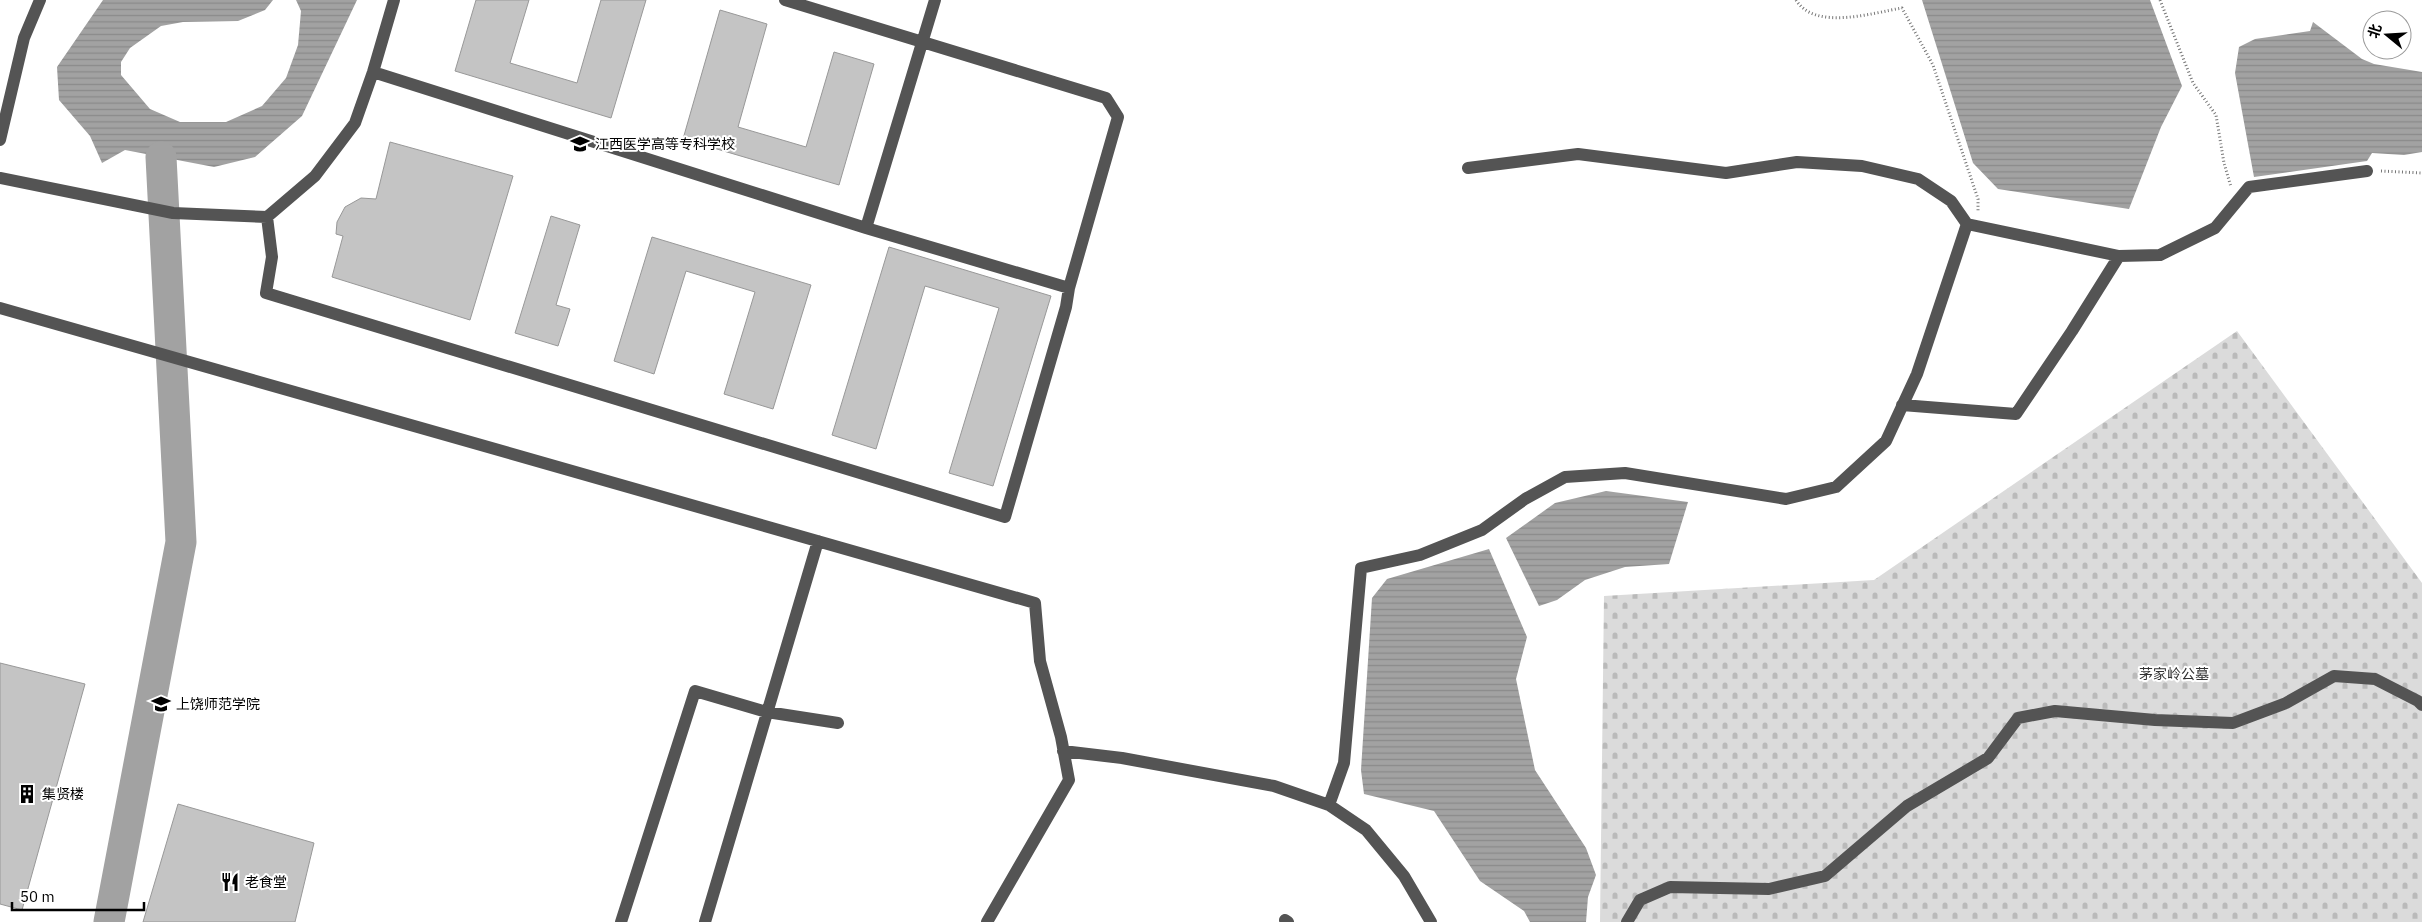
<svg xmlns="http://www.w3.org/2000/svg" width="2422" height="922" font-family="'IBM Plex Sans','Noto Sans SC',sans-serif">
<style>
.cemetery{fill:url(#cemetery-stones)}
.water{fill:url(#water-rules)}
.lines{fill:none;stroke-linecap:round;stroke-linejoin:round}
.river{stroke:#a2a2a2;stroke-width:31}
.building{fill:#c4c4c4;stroke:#989898}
.path{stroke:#767676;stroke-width:3;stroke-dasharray:1 2.5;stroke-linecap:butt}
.minor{stroke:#545454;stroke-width:12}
.labels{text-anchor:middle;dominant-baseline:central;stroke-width:4;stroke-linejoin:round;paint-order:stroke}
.poi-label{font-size:14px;fill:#000;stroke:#fff;text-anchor:start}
.park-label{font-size:14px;fill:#323232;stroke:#fff}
</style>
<defs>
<pattern id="cemetery-stones" width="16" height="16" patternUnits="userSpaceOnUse" patternTransform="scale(1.25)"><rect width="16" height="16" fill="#dbdbdb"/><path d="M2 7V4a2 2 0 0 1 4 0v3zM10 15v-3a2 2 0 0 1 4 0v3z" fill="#bababa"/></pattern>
<pattern id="water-rules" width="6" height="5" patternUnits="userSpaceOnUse" patternTransform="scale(1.25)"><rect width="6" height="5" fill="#a2a2a2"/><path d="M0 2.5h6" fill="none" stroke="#8a8a8a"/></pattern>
</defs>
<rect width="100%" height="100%" fill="#fff"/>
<path class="cemetery" d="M2237,331L2422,583V922H1600L1604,596L1874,580Z"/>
<path class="water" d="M103,0H273L265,10L238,21L183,22L161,26L130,48L121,62V75L150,109L180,122H226L262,106L286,78L298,45L301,11L296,0H357L302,116L255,157L214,167L125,150L102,163L90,136L59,100L57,67Z
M1922,0H2150L2182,86L2161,127L2129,209L1998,189L1973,163Z
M2313,22L2362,59L2374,64L2422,72V152L2404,155L2372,153L2367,161L2254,177L2235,73L2239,47L2255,39L2310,31Z
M1606,491L1688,502L1669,564L1625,567L1585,580L1557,600L1539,606L1506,538L1555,503Z
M1489,549L1527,637L1516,679L1535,770L1586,848L1596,875L1588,897L1586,922H1530L1524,911L1480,881L1434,811L1364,794L1361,770L1372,598L1387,579Z"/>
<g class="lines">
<path class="river" d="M109,922L181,542L161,157"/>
</g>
<path class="building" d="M476,0H529L510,63L577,83L601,0H646L611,118L455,71Z
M720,10L767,24L738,127L806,147L834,52L874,64L839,185L683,139Z
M390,142L513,176L470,320L332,277L343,236L336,234L337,222L345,207L361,198L376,199Z
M551,216L580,225L556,305L570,309L558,346L515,333Z
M652,237L811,285L773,409L724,394L755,292L686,271L654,374L614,361Z
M889,247L1051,296L993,486L949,473L999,308L925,286L876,449L832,435Z
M0,663L85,684L22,910L0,904Z
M178,804L314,843L295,922H143Z"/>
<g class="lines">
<path class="path" d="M1796,0C1815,31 1872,13 1902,8L1933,65L1978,199V212
M2160,0L2193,83L2216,115L2224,163L2231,187
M2381,171L2422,173"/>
<path class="minor" d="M373,72L866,228L1069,288
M0,140L24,38L40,0
M1468,168L1578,154L1726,173L1797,162L1862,166L1918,179L1951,201L1967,224
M0,178L173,213L267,217L315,176L355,123L373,72L394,0
M267,217L272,257L266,293L1005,517L1066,307L1069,288L1118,117L1106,98L785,0
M866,228L935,0
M0,308L1035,603L1040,661L1061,737L1069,780L987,922
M1902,405L2016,414L2072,331L2119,256
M1063,751L1122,758L1274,786L1329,805L1366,830L1404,876L1431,922
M1329,805L1344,763L1361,568L1420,555L1482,530L1525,499L1565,477L1625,473L1786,499L1836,487L1886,441L1917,374L1967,224L2119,256L2160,255L2215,228L2249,187L2367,171
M1285,920L1288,922
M621,922L695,691L767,712L838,723
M705,922L818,541
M1627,922L1640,900L1670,887L1769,889L1825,876L1907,806L1988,758L2018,718L2055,711L2155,720L2233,723L2286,703L2334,676L2375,679L2418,701L2422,705"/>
</g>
<defs>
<g id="university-bare" transform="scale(1.5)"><path d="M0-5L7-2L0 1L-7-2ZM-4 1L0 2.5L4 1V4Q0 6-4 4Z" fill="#000" stroke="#fff" stroke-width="2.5" paint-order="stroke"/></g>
<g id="building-bare" transform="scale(1.5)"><path d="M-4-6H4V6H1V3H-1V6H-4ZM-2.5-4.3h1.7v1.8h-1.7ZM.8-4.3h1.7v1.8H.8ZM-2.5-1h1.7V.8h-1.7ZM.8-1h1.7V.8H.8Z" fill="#000" stroke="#fff" stroke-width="2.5" paint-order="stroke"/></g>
<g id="restaurant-bare" transform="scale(1.5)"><path d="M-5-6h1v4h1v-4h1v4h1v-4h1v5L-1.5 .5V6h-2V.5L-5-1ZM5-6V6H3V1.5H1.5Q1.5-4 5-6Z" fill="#000" stroke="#fff" stroke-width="2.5" paint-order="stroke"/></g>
</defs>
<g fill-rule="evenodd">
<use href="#university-bare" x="580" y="144"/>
<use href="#university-bare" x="161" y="704"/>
<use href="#building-bare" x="27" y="794"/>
<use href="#restaurant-bare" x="230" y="882"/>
</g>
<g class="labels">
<g class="poi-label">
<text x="595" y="144">江西医学高等专科学校</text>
<text x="176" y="704">上饶师范学院</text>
<text x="42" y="794">集贤楼</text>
<text x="245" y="882">老食堂</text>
</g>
<g class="park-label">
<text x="2174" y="674">茅家岭公墓</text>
</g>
</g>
<g transform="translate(2387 35) rotate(288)"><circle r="24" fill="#ffffff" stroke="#999999"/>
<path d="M0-4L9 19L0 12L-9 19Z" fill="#000000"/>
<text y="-8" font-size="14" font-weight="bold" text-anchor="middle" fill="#000000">北</text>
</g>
<path d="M12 902v8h132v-8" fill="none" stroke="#000000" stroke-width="2.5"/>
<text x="20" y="902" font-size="15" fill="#000000" stroke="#ffffff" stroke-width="4" paint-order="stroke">50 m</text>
</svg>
